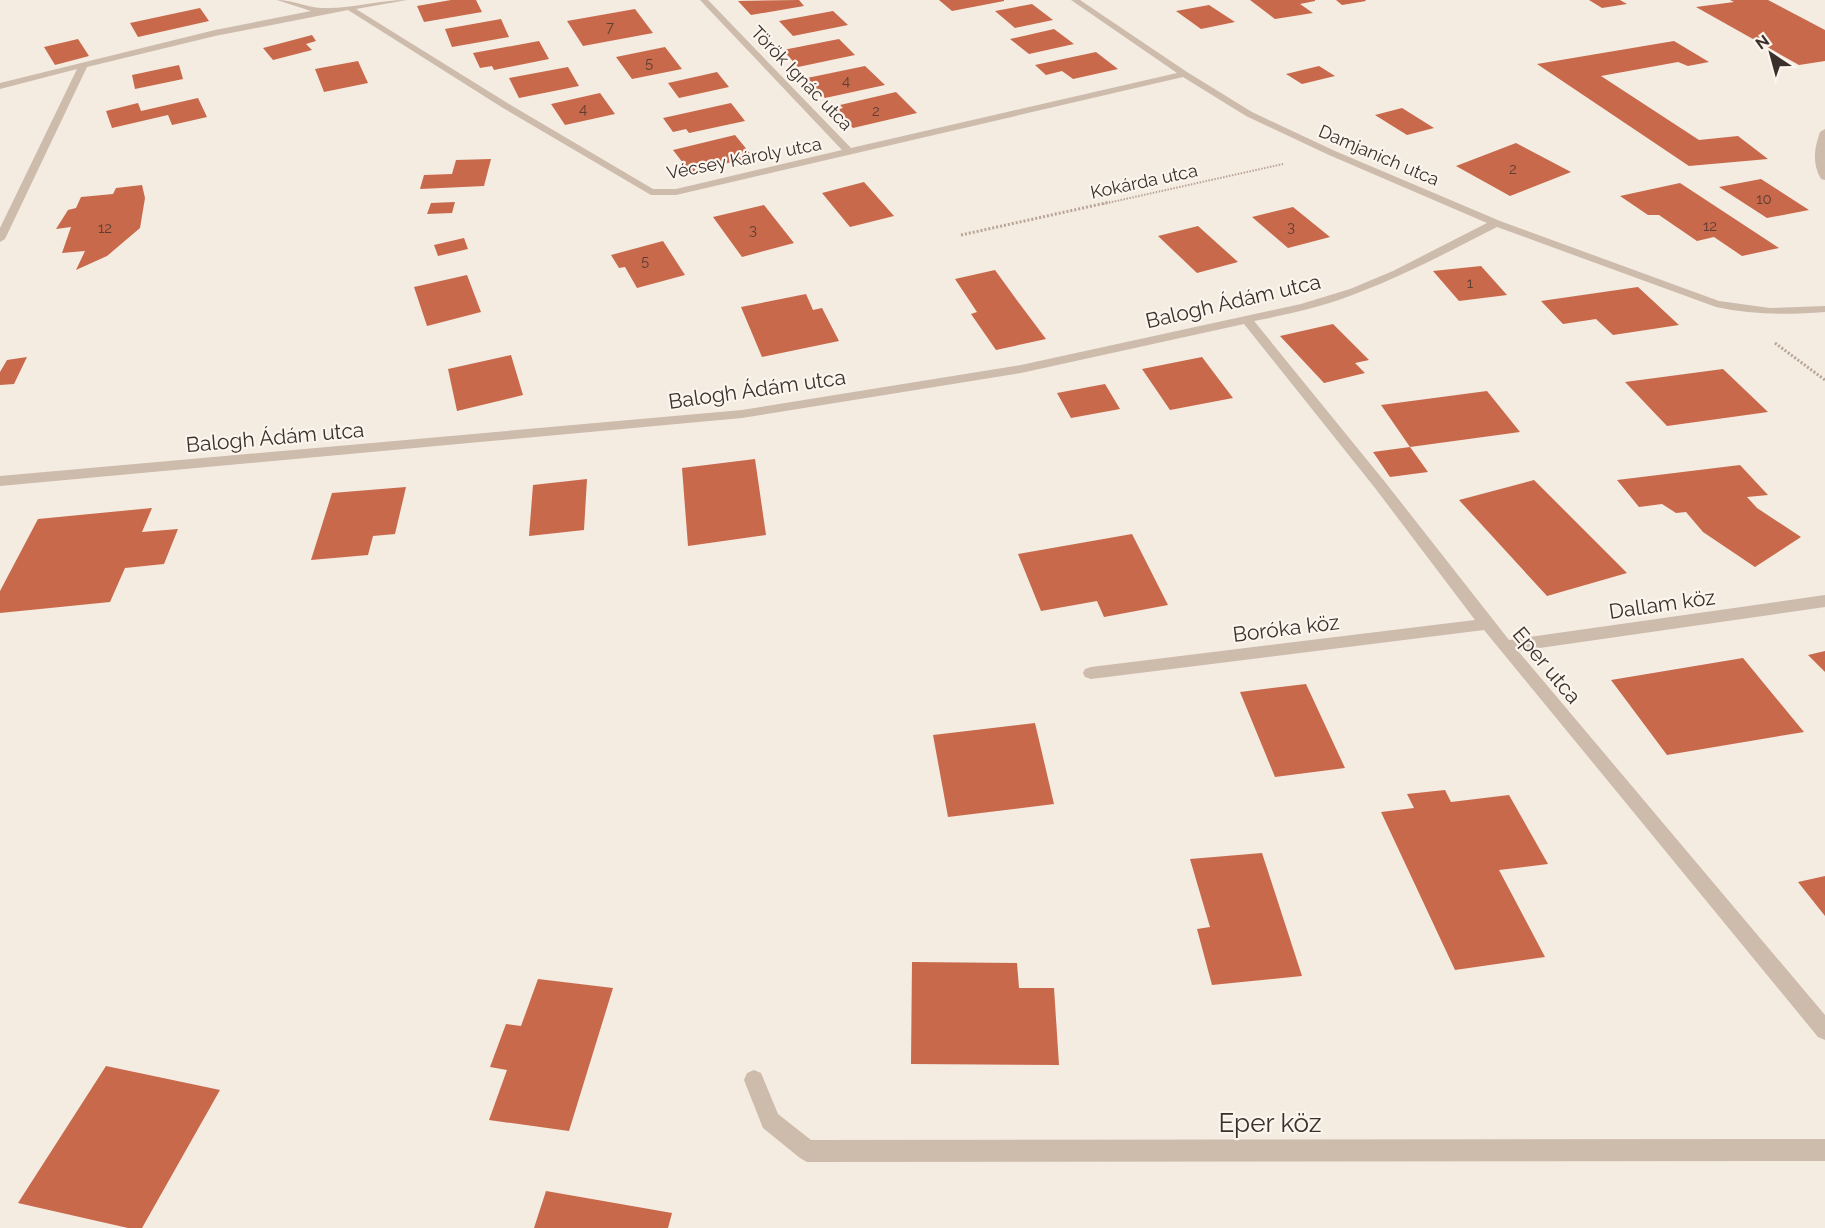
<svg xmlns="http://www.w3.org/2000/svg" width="1825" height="1228" font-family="Raleway,sans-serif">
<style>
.building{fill:#c8694b}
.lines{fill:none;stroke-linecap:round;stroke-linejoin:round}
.path-far1{stroke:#b9a596;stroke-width:2;stroke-dasharray:1.5 1.5;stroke-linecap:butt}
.path{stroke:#b9a596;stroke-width:3;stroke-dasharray:2 2;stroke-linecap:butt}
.street{fill:#cdbbac;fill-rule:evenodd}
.labels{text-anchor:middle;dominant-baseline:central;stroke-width:4.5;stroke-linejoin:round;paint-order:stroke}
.far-number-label{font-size:15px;fill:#5e3e33}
.far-street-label{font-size:18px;fill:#3b302b;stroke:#fbf5ee}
.street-label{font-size:21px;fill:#3b302b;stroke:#fbf5ee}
.near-street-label{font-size:26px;fill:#3b302b;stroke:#fbf5ee}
</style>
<rect width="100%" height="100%" fill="#f4ebe1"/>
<path class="building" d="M451,0H476L482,12L424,22L417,6Z
M799,0L804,6L751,15L738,1Z
M939,0H1004V1L952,11Z
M1250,0H1315V1L1300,4L1313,13L1275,19Z
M1336,0H1365L1366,1L1342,5Z
M1589,0H1620L1627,4L1602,8Z
M1730,0H1768L1825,30V61L1799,65L1696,7L1734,2Z
M1032,4L1053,20L1015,28L995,11Z
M1209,5L1235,22L1201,29L1176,11Z
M200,8L209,21L138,37L130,23Z
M635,9L653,33L583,46L567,21Z
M833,11L848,25L793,36L779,21Z
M501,19L509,37L452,47L445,29Z
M1054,29L1074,44L1029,54L1010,39Z
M312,35L316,41L306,44L312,50L273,60L263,48Z
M78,39L89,56L55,65L44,47Z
M839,39L855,55L798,67L783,50Z
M539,41L549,59L494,70L492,66L480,68L473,53Z
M1674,41L1709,62L1688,66L1678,62L1601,76L1699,140L1738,136L1768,159L1689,166L1537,64Z
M665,47L682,69L632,79L616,57Z
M1096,52L1118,69L1073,79L1062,71L1046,75L1035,65Z
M358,61L368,83L324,92L315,69Z
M179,65L183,79L135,89L132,75Z
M865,66L885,85L825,98L807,78Z
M1319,66L1335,76L1302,84L1286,74Z
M568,67L579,86L519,98L509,78Z
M717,72L729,87L679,98L668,83Z
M896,92L917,113L853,128L836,110L843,108L840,105Z
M600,93L615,114L565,125L551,104Z
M198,98L207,117L172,125L168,115L112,128L106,111L138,103L141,111Z
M731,103L745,121L689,133L686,129L673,132L663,118Z
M1402,108L1434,128L1407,135L1375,115Z
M735,135L753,157L690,172L673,150Z
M1516,143L1571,172L1510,196L1456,166Z
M491,159L484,186L420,189L424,175L452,174L456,160Z
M1761,179L1809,210L1767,218L1719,187Z
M864,182L894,216L850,227L822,193Z
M1680,183L1779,248L1742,256L1714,237L1697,241L1659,215H1648L1620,196Z
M142,185L145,198L140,228L107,256L76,270L85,251L62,253L71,227L56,229L68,210L76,208L81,197L113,194L116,188Z
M455,202L452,213L427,214L431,203Z
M764,205L794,243L742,257L713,217Z
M1293,207L1330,237L1288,248L1252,217Z
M1198,226L1238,262L1197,273L1158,236Z
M464,238L468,249L438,256L434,245Z
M663,241L685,275L637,288L625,267L619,268L611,255Z
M1481,266L1507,295L1459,301L1433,271Z
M995,270L1019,303L1046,339L996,350L971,314L977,312L955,279Z
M467,275L481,312L427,326L414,287Z
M1638,287L1679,325L1613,335L1596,319L1563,324L1541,301Z
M806,294L813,310L822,308L839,341L762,357L741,307Z
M1333,324L1369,360L1355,363L1365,373L1324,383L1280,336Z
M511,355L523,395L457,411L448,369Z
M27,357L14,384L0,385V372L7,360Z
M1202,357L1233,398L1170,410L1142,369Z
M1723,369L1768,412L1667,426L1625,382Z
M1105,384L1120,409L1071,418L1057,393Z
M1487,391L1520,432L1410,447L1381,405Z
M1410,447L1428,472L1390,477L1373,452Z
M755,459L766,535L688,546L682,468Z
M1740,465L1768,495L1747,497L1757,508L1801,537L1755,567L1703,532L1686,512L1676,513L1662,504L1639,507L1617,480Z
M587,479L584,530L529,536L533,485Z
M1534,480L1627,573L1547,596L1459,500Z
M406,487L395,534L373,536L368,555L311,560L332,493Z
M152,508L142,532L178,529L164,564L125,568L110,602L0,613V591L38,519Z
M1132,534L1168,605L1104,617L1097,601L1041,611L1018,554Z
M1825,651V672L1808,655Z
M1743,658L1804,732L1667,755L1611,680Z
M1306,684L1345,768L1275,777L1240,692Z
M1035,723L1054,804L948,817L933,735Z
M1445,790L1451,802L1509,795L1548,864L1499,870L1545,957L1455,970L1381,812L1414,808L1407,794Z
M1262,853L1302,976L1212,985L1197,929L1210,927L1190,859Z
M1825,876V916L1798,882Z
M912,962L1017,963L1019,988H1054L1059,1065L911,1064Z
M538,979L613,988L569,1131L489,1120L507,1070L490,1067L506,1024L521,1026Z
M106,1066L220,1090L142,1228H128L18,1203Z
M546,1191L672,1213L668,1228H534Z"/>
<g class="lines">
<path class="path-far1" d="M1103,204L1283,164"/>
<path class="path" d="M961,235L1110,202
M1775,343L1825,380"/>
<path class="street" d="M277,0C293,0 308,8 323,8C351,9 379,0 407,0L356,9L509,104L653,189H676L842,150L700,0H708L851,148L1177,73L1071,0H1080L1187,72L1252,112L1335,151L1500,221L1719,301L1770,308L1825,306V312C1788,315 1752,315 1716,307L1497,227C1452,250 1407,274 1360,292C1326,306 1290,314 1254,321L1385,482L1509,640L1825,595V607L1518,651L1825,1015V1040L1818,1037L1484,630L1091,679L1085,677L1083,673L1085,669L1091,667L1475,620L1375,488L1244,324L1021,373L742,418L0,486V476L742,410L1021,365L1301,304L1350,289L1393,271L1487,223L1329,155L1246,116L1183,77L676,195H651L503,108L348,10L215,36L87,67L5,239L0,242V228L77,69L0,89V83L215,30L311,11Z
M1825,129V180L1821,179C1812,163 1814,149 1820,132Z
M754,1070L761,1073L778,1114L811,1140L1825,1139V1161L807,1162L800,1158L763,1128L744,1080L747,1073Z"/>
</g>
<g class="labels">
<g class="far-number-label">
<text x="610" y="27">7</text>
<text x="649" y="63">5</text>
<text x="846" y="81">4</text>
<text x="583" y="109">4</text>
<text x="876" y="111">2</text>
<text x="1513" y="169">2</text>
<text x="1764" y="199">10</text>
<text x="1710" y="226">12</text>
<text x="1291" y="227">3</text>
<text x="105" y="228">12</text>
<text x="753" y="230">3</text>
<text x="645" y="261">5</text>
<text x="1470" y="283">1</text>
</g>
<g class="far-street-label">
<text transform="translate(802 78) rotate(46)">Török Ignác utca</text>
<text transform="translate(1379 155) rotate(23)">Damjanich utca</text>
<text transform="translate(744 158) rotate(-11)">Vécsey Károly utca</text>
<text transform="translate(1144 181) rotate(-12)">Kokárda utca</text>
</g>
<g class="street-label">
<text transform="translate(1233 301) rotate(-13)">Balogh Ádám utca</text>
<text transform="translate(757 389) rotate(-8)">Balogh Ádám utca</text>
<text transform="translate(275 437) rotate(-5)">Balogh Ádám utca</text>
<text transform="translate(1662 604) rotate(-8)">Dallam köz</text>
<text transform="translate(1286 628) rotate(-7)">Boróka köz</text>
<text transform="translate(1547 665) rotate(50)">Eper utca</text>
</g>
<g class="near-street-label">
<text x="1270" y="1123">Eper köz</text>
</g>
</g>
<g transform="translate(1771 54) rotate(324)" stroke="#fbf5ee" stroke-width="4.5" paint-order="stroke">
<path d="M0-4.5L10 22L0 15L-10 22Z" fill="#3b302b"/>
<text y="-9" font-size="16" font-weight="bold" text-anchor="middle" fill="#3b302b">N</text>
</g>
</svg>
